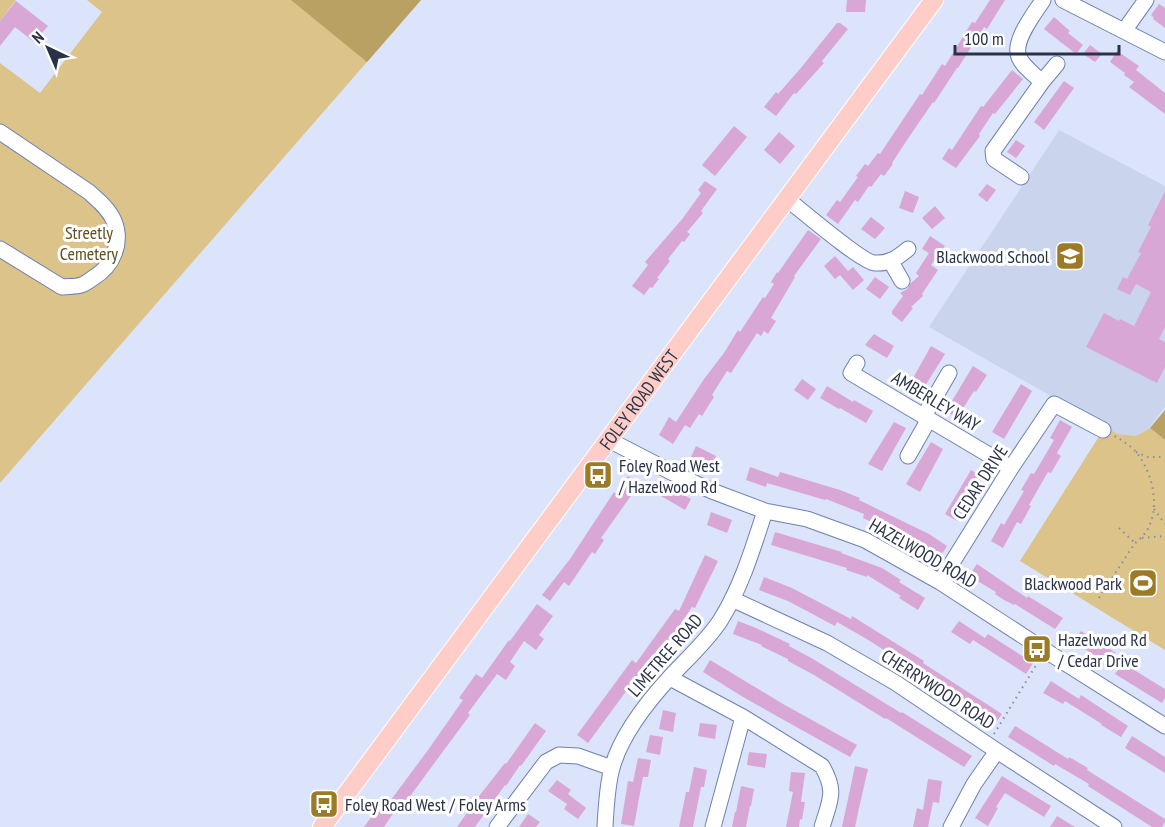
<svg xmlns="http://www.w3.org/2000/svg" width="1165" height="827" font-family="'PT Sans Narrow',sans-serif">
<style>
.built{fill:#cad4ed}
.green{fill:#dbc389}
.forest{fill:#b9a063}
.building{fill:#d8a7d6}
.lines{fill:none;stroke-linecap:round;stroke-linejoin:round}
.minor-casing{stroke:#6d80b2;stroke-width:17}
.major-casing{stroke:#fff;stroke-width:20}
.path{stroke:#848da3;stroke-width:2;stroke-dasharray:1.5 4.5;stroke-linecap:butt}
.minor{stroke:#fff;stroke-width:15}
.major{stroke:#fecdc7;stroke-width:18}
.labels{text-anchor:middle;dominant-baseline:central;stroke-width:6;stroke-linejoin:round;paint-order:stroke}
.park-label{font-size:18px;fill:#614e1f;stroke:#fff}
.poi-label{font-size:18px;fill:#2a3247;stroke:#fff;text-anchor:start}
.street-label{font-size:18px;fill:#2a3247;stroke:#fff}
</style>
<rect width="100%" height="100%" fill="#dbe4fa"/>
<path class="built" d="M1059,130L1165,186V407L1149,428L1136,436L1118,434L929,327Z"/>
<path class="green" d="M0,0H16L0,21Z
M87,0H421L0,483V63L40,93L102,12Z
M1105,427L1118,434L1136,436L1150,428L1165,440V650L1020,561Z"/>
<path class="forest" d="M291,0H421L367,62Z
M1165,410V440L1150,428Z"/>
<path class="building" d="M847,0H866L865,12H846Z
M990,0H1005L987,29L984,27L958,68H957L934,103L933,102L909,137L892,163L893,164L884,176L881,174L871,187L869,186L858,202L855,200L838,224L826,215L837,200L840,202L858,177L856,176L865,164L868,166L878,153L880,154L920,94L922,95L942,64L945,66L972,22L975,23Z
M16,1L48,26L34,42L15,27L0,46V21Z
M1159,4L1165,8V28L1153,19L1154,18L1151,15Z
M1054,17L1070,31L1068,33L1083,45L1076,54L1044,29Z
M837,23H840L848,29L822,61L824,63L796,94L794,93L776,116L764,107L776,92L778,94L800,69Z
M1090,45L1102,54L1095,62L1083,54Z
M1117,51L1139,66L1136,70L1165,93V114L1129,87L1134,82L1124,75L1125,73L1110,62Z
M1012,70L1023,79L995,114L993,113L979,134L980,136L956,168L942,159L949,148L952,150L981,106L983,107Z
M1064,81L1074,88L1044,130L1034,122Z
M734,126L747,137L715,176L702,165Z
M779,132L795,146L780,164L764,150Z
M1016,140L1025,146L1016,158L1007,152Z
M705,181L717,189L701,211L703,213L687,232L690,234L684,242L682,241L668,259L670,261L657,278L659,279L652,288L650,287L644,295L632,286L648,265L645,262L683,218L701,193L698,190Z
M987,184L996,190L987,202L978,195Z
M905,191L919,197L913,213L899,208Z
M1165,191V327L1159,339L1165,342V367L1157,383L1086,347L1104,313L1119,321L1120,319L1134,326L1151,292L1136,284L1130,295L1117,289L1123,277L1127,279L1141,253L1138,252L1151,227L1148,225Z
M935,206L945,218L932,229L922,218Z
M871,217L885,228L875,239L861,229Z
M808,230L821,239L794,276L795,277L771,318L776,321L768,334L764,331L761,336L757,333L731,373L727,371L712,395L714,397L702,416L699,414L690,428L685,425L673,444L659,435L669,417L676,422L704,379L724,353L738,330L740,332L763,297L765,298L774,284L771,282L777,272L778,273Z
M930,236L945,246L931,265L938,270L922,294L923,296L911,307L913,308L902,322L892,314V311L903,296L900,293L907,289L911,283L919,276L916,273L929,253L922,249Z
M835,256L848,271L853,267L864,280L853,290L840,275L835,279L824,266Z
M875,277L889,287L880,299L866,289Z
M874,334L894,346L887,358L865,345Z
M931,346L945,354L920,394L908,387Z
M973,366L987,375L976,392L974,391L957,418L946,411Z
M802,379L816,389L808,400L794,390Z
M1021,384L1032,391L1004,439L992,432Z
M827,386L853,402L854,400L873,411L866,423L840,408L839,409L820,398Z
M1060,420L1072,427L1057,453L1061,456L1051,473L1048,472L1029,505L1031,506L1021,524L1017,522L1003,548L991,541L1001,523L1004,525L1024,491L1021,490L1031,473L1034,474L1054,440L1050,438Z
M894,422L906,428L882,471L868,464Z
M931,442L943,449L920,492L906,484Z
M696,446L716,456L708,471L689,461Z
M750,467L778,477L780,472L840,490L860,498L859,500L929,534L947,546L940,557L911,538L910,540L863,518L864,514L826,499L825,500L767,483L766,487L746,480Z
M971,470L983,477L957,521L945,514Z
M628,476L640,483L601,538L604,540L595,554L592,552L569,586L564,582L550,601L542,595L570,559L614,492L616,494Z
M667,485L691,499L685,510L661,496Z
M711,512L732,520L727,533L707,525Z
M775,532L842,552L841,553L882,568L901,580L899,582L925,598L918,610L899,598L901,596L867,575V577L846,570L847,568L771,545Z
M705,555L718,561L695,608L692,607L652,666L647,663L588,743L577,735L632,660L636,663L675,609L679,611Z
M977,564L1027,598L1028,596L1063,618L1055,629L1015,604L1014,605L1004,600L995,594L996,592L969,576Z
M764,577L792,588L851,619L852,616L924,661L923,663L1002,714L994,725L923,679L925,676L865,638L837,622L835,626L788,601L759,590Z
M537,604L553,616L539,635L544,639L536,650L524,641L510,662L515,666L506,680L497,674L468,713L470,715L444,750L397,814L394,812L384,827H364L377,809L382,812L428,750L463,700L459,698L476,674L482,678L509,640L510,641Z
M738,621L756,628L790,644L789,646L813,659L901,713L902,712L972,756L964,767L886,718L885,719L814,675L788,661V659L761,646L762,645L733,634Z
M959,621L985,638L988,634L1033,663L1026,674L973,640L970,644L951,632Z
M1081,631L1116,653L1113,657L1165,689V698L1162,703L1115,674L1118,670L1074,642Z
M710,660L783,704L857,745L850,757L743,697L703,672Z
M1051,681L1079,699L1081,695L1128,726L1121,737L1101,725L1102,724L1065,701L1063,704L1043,693Z
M663,710L676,713L673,732L659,729Z
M535,723L546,731L521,766L520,765L506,786L505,785L475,827H457L476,800L505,763L506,764Z
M700,723L717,725L715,739L698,736Z
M1015,726L1068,759L1069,757L1088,768L1087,770L1165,819V822L1162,827H1152L1088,786L1089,784L1055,764L1054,766L1008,737Z
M650,735L663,737L660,755L646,752Z
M1132,736L1165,757V773L1125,748Z
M749,752L767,754L765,768L747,765Z
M638,758L651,760L648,777H643L634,826L621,824L628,781L633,782Z
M855,766L868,769L859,808L855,827H842Z
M694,767L707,770L704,787H701L693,827H679L686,792H689Z
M791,772L805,773L801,802H805L802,820L800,819L799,827H786L793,792L789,791Z
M1002,776L1051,806L1044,817L1005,793L996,807L998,808L988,826L975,818Z
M928,779L942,781L939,803L933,802L928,827H913L917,808L923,810Z
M557,780L571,790L568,794L586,808L578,819L564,809L567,804L548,791Z
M741,786L754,789L751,806H750L746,827H732L735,812H736Z
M528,814L540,822L536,827H519Z
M1057,816L1075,827H1050Z"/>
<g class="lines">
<g class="minor-casing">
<path id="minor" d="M1063,0L1165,52
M1124,31L1146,0
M1042,82C1034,74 1023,67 1019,57C1012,41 1035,13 1043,0
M0,132L89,192C98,200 109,209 114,221C123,243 113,266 93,278C89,281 85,284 81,285C75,287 68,286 62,287L0,249
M1021,177L994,159L993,151L1042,82L1057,64
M787,199C801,210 863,263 875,263C889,264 897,258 908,249
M891,262L902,281
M857,363L851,373L1011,468
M924,416L949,373
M609,440L673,473L712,491L765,511L807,519L865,540L940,582L1046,651L1165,726
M908,456L929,419
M940,582L1011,468L1054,404L1103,430
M732,599L827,643L896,683L997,751L1114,827
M670,678L743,717L822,766C837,792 830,800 822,827
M497,827L546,762L559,755L578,756L612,768
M605,827C606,808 607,786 612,768C621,735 648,701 671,676C688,658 706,642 720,621C741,588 753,548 765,511
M713,827L743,717
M951,827L974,784L997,751"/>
</g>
<g class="major-casing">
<g id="major">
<path id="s1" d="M322,827L934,0"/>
</g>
</g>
<path class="path" d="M1136,452L1148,457H1165
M1154,509L1165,524
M1119,528L1135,543
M1142,538L1165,536
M1099,598L1135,543C1164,523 1156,476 1136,452C1130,445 1121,440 1113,435
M994,734L1038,662"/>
<use href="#minor" class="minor"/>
<use href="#major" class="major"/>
</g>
<defs>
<g id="school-square" transform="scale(1.5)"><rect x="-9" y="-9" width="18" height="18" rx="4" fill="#9b7b25" stroke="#fff"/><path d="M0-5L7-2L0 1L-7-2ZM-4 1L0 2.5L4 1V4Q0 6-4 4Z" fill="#fff"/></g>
<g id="bus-square" transform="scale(1.5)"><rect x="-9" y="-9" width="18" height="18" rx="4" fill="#9b7b25" stroke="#fff"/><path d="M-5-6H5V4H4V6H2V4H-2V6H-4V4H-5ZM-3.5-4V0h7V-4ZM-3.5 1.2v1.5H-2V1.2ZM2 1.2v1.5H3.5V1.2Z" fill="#fff"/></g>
<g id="stadium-square" transform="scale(1.5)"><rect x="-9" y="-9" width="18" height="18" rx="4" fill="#9b7b25" stroke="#fff"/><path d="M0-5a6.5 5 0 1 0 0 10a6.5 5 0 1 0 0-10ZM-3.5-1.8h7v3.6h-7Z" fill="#fff"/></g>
</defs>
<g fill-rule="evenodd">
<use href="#school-square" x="1070" y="256"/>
<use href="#bus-square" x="598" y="475"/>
<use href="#stadium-square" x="1143" y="583"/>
<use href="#bus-square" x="1037" y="649"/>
<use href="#bus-square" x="324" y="804"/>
</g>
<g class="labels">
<g class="park-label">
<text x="89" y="232">Streetly<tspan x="89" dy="21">Cemetery</tspan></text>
</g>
<g class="poi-label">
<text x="1049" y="256" text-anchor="end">Blackwood School</text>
<text x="619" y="465">Foley Road West<tspan x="619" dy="21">/ Hazelwood Rd</tspan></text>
<text x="1122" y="583" text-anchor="end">Blackwood Park</text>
<text x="1058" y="639">Hazelwood Rd<tspan x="1058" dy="21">/ Cedar Drive</tspan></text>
<text x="345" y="804">Foley Road West / Foley Arms</text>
</g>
<g class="street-label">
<text stroke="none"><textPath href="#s1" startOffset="532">FOLEY ROAD WEST</textPath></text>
<text transform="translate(936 401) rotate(31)">AMBERLEY WAY</text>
<text transform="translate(980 482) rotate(-57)">CEDAR DRIVE</text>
<text transform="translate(923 553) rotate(30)">HAZELWOOD ROAD</text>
<text transform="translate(665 655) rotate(-49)">LIMETREE ROAD</text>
<text transform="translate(938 689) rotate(33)">CHERRYWOOD ROAD</text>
</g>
</g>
<g transform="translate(48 48) rotate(316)" stroke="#ffffff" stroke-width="4.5" paint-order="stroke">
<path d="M0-4.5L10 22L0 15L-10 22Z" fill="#2a3247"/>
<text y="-9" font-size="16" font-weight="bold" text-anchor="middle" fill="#2a3247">N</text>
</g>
<path d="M955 45v9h164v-9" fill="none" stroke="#2a3247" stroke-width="3"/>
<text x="964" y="45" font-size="18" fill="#2a3247" stroke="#ffffff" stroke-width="4.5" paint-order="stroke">100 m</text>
</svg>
